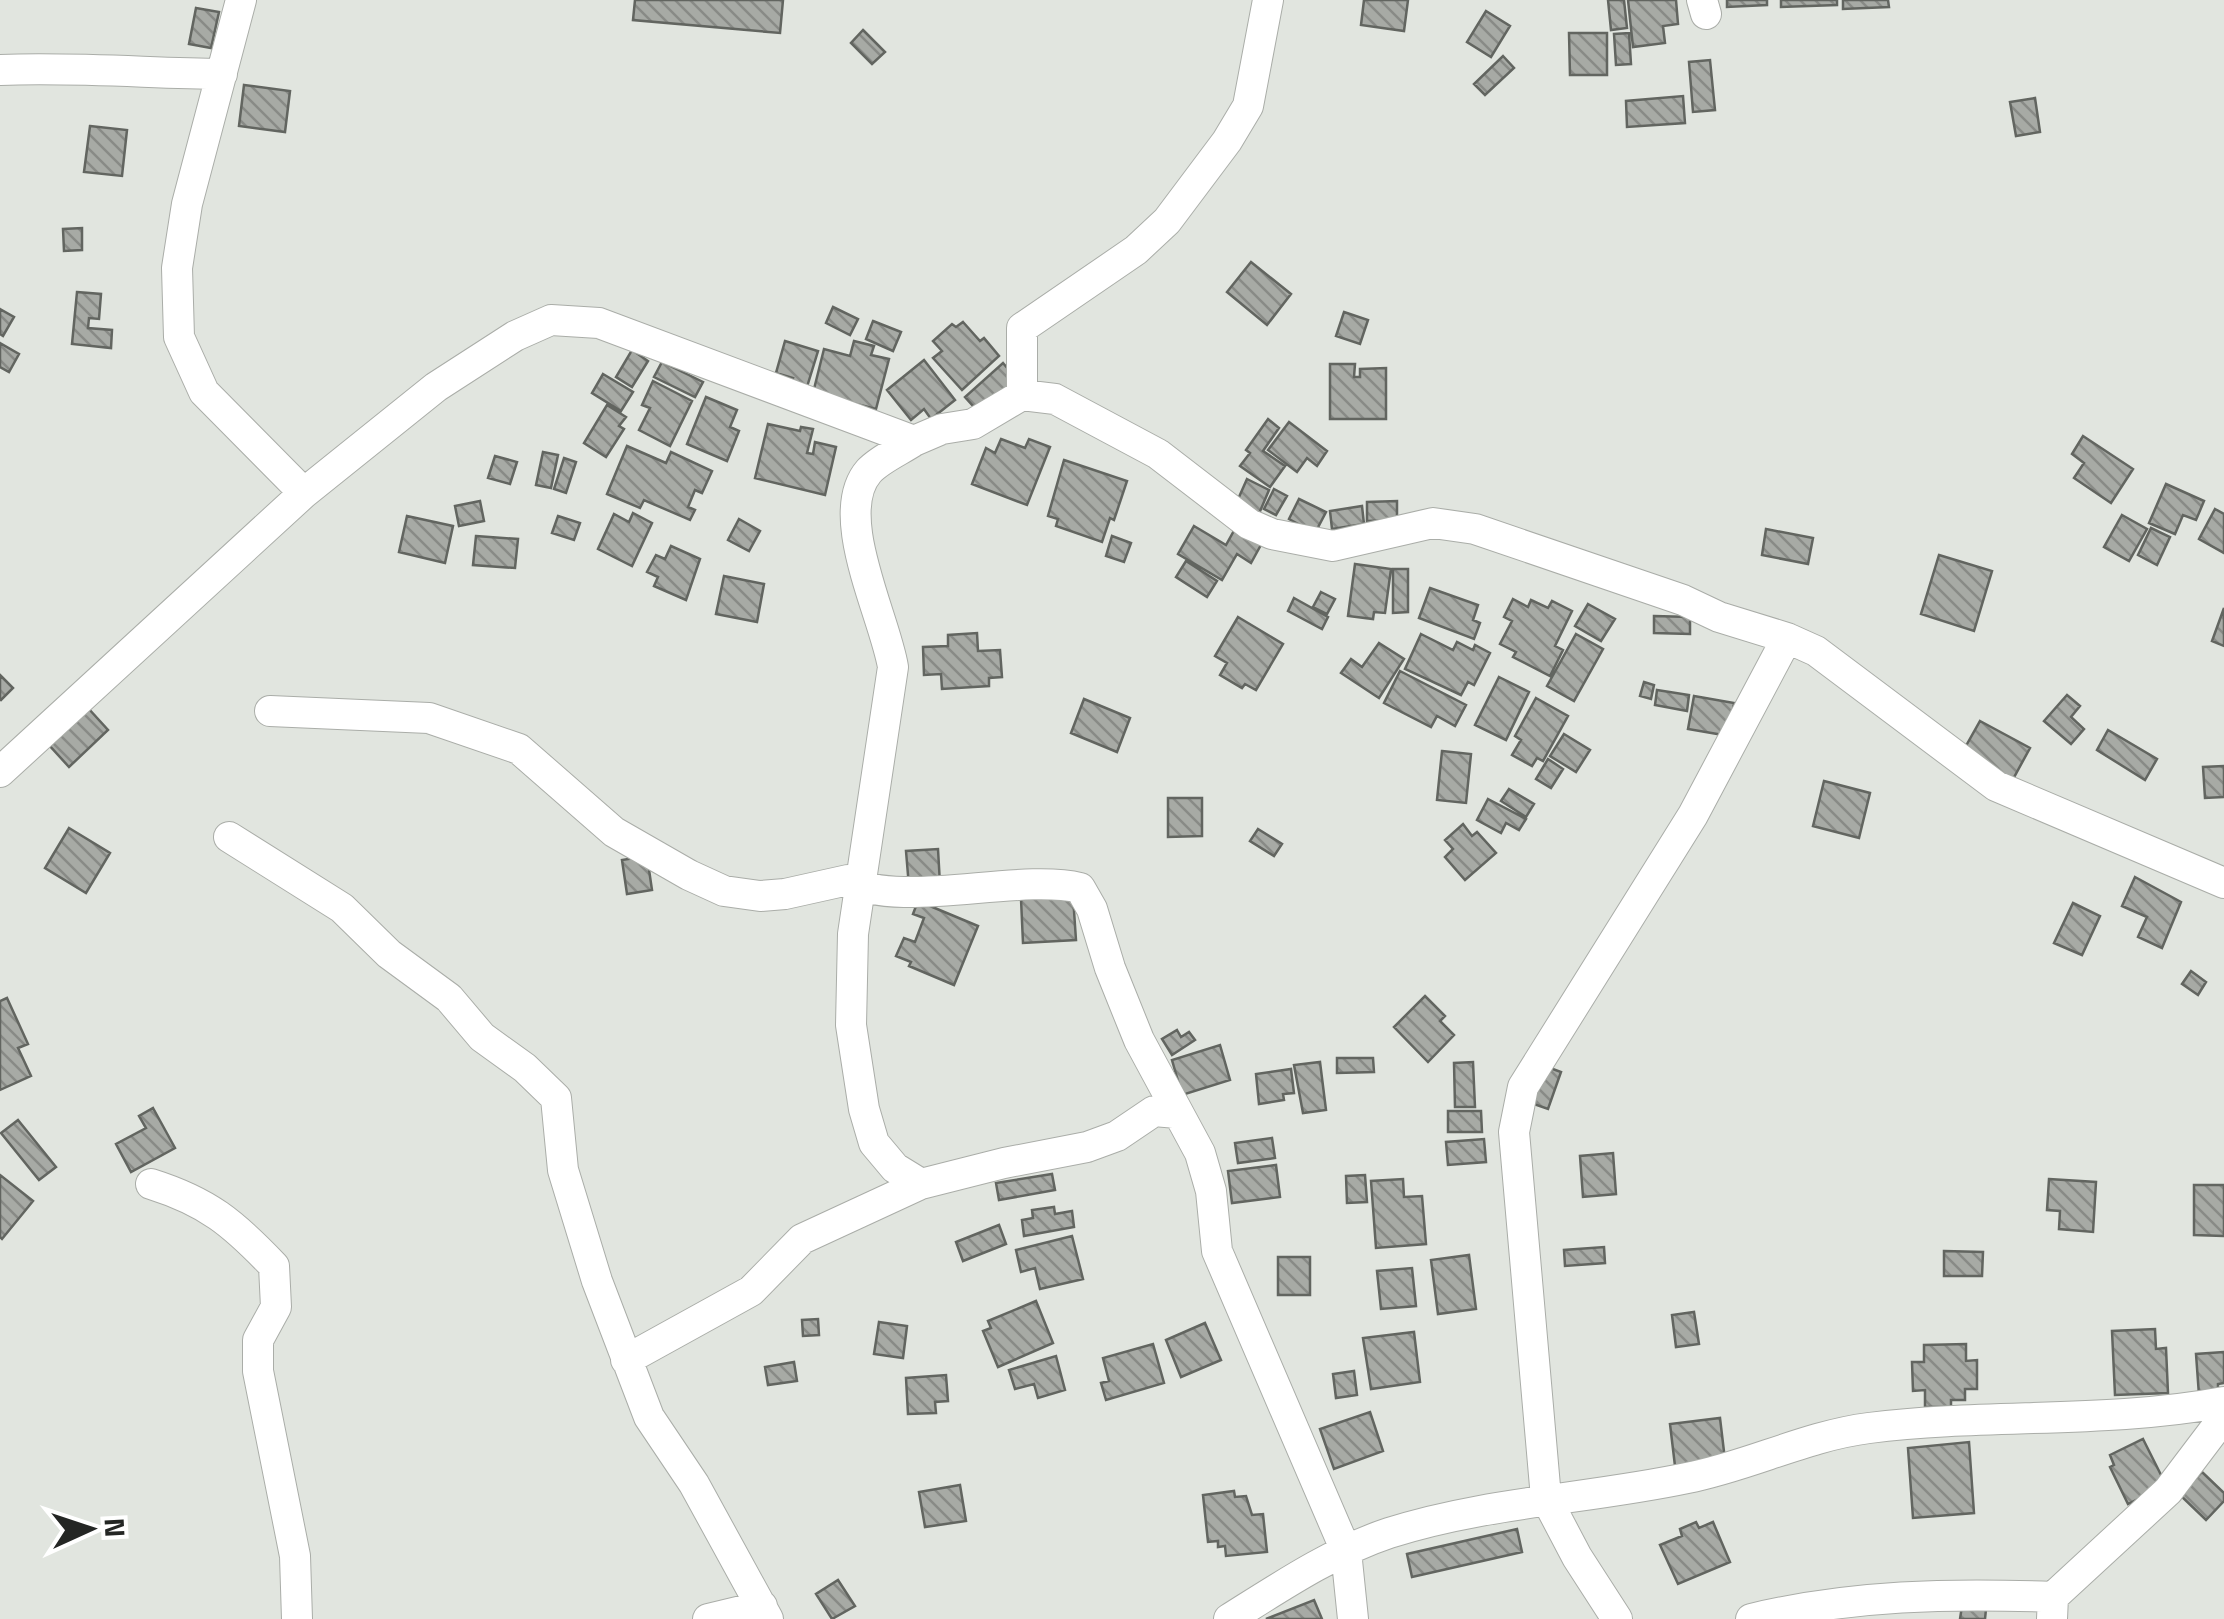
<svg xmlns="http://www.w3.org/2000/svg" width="2224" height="1619" font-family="'Titillium Web',sans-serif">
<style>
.building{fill:url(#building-back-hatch);stroke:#626560;stroke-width:2.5}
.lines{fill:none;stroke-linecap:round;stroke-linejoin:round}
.minor-casing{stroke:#aaada8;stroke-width:32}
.minor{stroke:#fff;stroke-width:30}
</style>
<defs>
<pattern id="building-back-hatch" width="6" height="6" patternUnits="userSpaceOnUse" patternTransform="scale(2.5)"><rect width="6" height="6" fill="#a7aaa5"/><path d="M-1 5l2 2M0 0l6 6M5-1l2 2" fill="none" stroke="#888a86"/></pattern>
</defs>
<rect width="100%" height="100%" fill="#e1e5df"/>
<path class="building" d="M635,0H783L780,33L633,20Z
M1364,0H1408L1404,31L1361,25Z
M1608,0H1624L1627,28L1611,30Z
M1628,0H1676L1678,24L1663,26L1665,43L1633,47Z
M1727,0H1767V5L1727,7Z
M1781,0H1837V5L1781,7Z
M1843,0H1888L1889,7L1843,9Z
M196,8L219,12L211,48L189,44Z
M1486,11L1510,26L1491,57L1467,42Z
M863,30L885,52L872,64L851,43Z
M1569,33H1607V75H1570Z
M1629,33L1631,64L1616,65L1614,34Z
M1503,56L1514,68L1485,95L1474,84Z
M1710,60L1715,110L1693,112L1689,62Z
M244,85L290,91L285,132L239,126Z
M1683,96L1685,123L1627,127L1626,101Z
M2035,98L2040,132L2016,136L2010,102Z
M90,126L127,130L122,176L84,172Z
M82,228V250L64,251L63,229Z
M1251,262L1291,294L1267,325L1227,292Z
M77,292L101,294L99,319L89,318L88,328L112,330L111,348L72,344Z
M833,307L858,319L850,335L826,323Z
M0,309L14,317L3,336L0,334Z
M1344,312L1368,320L1360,344L1336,336Z
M873,321L901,332L893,351L866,339Z
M963,322L980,341L984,338L999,356L962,390L933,358L942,351L933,341L952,324L956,327Z
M785,341L818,351L806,390L790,386L793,378L776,373Z
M854,341L874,346L871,355L889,359L876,409L813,393L824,349L850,356Z
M0,343L19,354L9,372L0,367Z
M632,350L648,361L632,387L616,377Z
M924,360L955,400L931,419L924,409L911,420L887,390Z
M662,362L703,382L695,397L654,377Z
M1003,363L1019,382L982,416L965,397Z
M1330,364H1355L1354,377H1360V369L1386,368V419H1330Z
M603,374L633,392L621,411L592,393Z
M653,381L692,401L670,446L639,430L650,408L642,405Z
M706,397L737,410L730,427L739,431L727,461L687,444Z
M607,405L626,417L619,426L624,429L606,457L584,443Z
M1268,419L1279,428L1263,451L1285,466L1270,487L1240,466L1250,453L1246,450Z
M1289,422L1327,451L1317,466L1307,458L1297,472L1268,450Z
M768,424L800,431L801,427L813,429L807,453L813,454L815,442L836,447L825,495L755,478Z
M2083,436L2133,469L2111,503L2074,478L2084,463L2072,454Z
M1001,439L1025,448L1029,439L1050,447L1027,505L972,484L986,448L995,453Z
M627,446L666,463L671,452L712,471L702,493L695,490L688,507L695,510L690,520L644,500L640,508L607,494Z
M543,452L558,455L551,488L536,485Z
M495,456L517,462L510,484L488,478Z
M564,458L576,462L566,493L554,489Z
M1064,460L1127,481L1114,520L1110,518L1102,542L1056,526L1058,519L1048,516Z
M1247,479L1269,490L1258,516L1235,506Z
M2166,484L2204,501L2196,520L2183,515L2175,534L2149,523Z
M1274,489L1287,496L1276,515L1264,509Z
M1299,499L1326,512L1315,533L1289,519Z
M480,501L484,521L459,526L455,506Z
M1397,501V520L1367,521V502Z
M1362,506L1364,524L1332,529L1330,511Z
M2215,509L2224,514V553L2199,539Z
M633,513L652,523L632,566L598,549L614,514L629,522Z
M2122,515L2147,529L2129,561L2104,547Z
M407,516L453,526L445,563L399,552Z
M558,516L580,523L574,540L552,533Z
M739,519L760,531L749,551L728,540Z
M1194,526L1226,545L1236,527L1262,543L1251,563L1237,554L1222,580L1178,554Z
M2151,528L2170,537L2157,565L2138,555Z
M1766,529L1813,538L1808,564L1762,555Z
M476,536L518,539L515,568L473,565Z
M1112,536L1131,543L1124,562L1106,556Z
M671,546L700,559L686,600L654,586L658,577L647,572L656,555L665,559Z
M1939,555L1992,571L1974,631L1921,614Z
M1186,561L1217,581L1207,597L1176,577Z
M1355,564L1391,569L1385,613L1374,612L1373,619L1348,616Z
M1393,569H1408V612L1393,613Z
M724,576L764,584L757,622L716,614Z
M1430,588L1478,605L1473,620L1480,623L1474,639L1419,618Z
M1321,592L1335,599L1327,614L1313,607Z
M1294,598L1328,617L1322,629L1288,611Z
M1513,599L1528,607L1531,600L1548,608L1552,601L1572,611L1555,646L1563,650L1550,676L1513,657L1516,652L1500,644L1512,621L1504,617Z
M1588,604L1615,619L1601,641L1575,626Z
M2224,608V646L2212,641Z
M1654,616L1690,617V634L1654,633Z
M1238,617L1283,644L1256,690L1245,684L1242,688L1220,675L1227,663L1215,656Z
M977,633L978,651L1000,650L1002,677L989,678V686L942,689L941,674L924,675L923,647L948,646V635Z
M1421,634L1453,650L1457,642L1473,650L1475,645L1490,653L1474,685L1468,682L1461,695L1405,669Z
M1576,634L1603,649L1574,701L1547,686Z
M1379,643L1404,659L1379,698L1341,673L1351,659L1362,667Z
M1400,671L1466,705L1455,726L1437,716L1431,727L1384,703Z
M0,675L13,688L1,700L0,699Z
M1499,677L1529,692L1506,740L1475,725Z
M1644,682L1654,685L1651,699L1640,696Z
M1657,690L1689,695L1687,711L1655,705Z
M2067,695L2080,706L2071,717L2084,729L2071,744L2044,721Z
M1694,696L1734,703L1729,736L1688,729Z
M1536,698L1568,716L1543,761L1537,758L1532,766L1512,755L1521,740L1515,736Z
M1084,699L1130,718L1117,752L1071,733Z
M88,708L108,730L69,767L49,745Z
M1980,721L2030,748L2012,781L1962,753Z
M2108,730L2157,759L2145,780L2097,750Z
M1564,734L1590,750L1576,772L1550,756Z
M1442,751L1471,754L1466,803L1437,800Z
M1548,759L1563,769L1551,788L1536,779Z
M2224,766V797L2205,798L2203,767Z
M1824,781L1870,793L1859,838L1813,826Z
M1509,789L1534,804L1526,817L1501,801Z
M1168,798H1202V836L1168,837Z
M1488,799L1526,819L1519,830L1506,823L1501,833L1477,820Z
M1463,824L1472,836L1477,832L1496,853L1465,880L1445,857L1453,849L1445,840Z
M69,828L110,853L86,893L45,868Z
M1258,829L1282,844L1274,856L1250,841Z
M938,849L940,884L909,887L906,851Z
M647,856L652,890L627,894L622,860Z
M2135,877L2181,902L2162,948L2138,937L2147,917L2122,906Z
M1073,896L1076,940L1023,943L1021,899Z
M918,901L978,926L954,985L909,966L911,962L896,956L904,938L915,942L924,918L913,914Z
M2073,903L2100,916L2082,955L2054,943Z
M2191,971L2206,982L2198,995L2182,984Z
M1425,996L1445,1016L1440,1021L1454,1035L1428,1062L1394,1027Z
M7,998L28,1044L18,1048L31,1076L0,1090V1001Z
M1177,1030L1181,1037L1189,1032L1195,1040L1172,1055L1162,1039Z
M1220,1045L1230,1080L1182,1095L1172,1060Z
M1337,1058H1373L1374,1072L1337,1073Z
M1320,1062L1326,1110L1303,1113L1294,1065Z
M1473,1062L1475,1107H1455L1454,1063Z
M1542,1065L1561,1072L1548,1109L1528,1102Z
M1291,1069L1294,1093L1283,1094L1284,1100L1259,1104L1256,1074Z
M153,1108L175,1148L131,1172L116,1144L146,1128L139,1116Z
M1448,1111H1481L1482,1132H1448Z
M18,1120L56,1167L39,1180L1,1133Z
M1272,1138L1275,1158L1238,1163L1235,1143Z
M1484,1139L1486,1162L1448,1165L1446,1142Z
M1613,1153L1616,1194L1583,1197L1580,1156Z
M1276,1165L1280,1197L1232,1203L1228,1171Z
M1052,1174L1055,1190L999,1200L996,1183Z
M0,1175L33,1201L2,1239L0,1237Z
M1365,1175L1367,1202L1347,1203L1346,1176Z
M1403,1179L1404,1197L1422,1196L1426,1244L1376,1248L1371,1181Z
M2049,1179L2096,1182L2093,1232L2059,1229L2060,1211L2047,1210Z
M2194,1185H2224V1236L2194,1235Z
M1054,1207L1055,1214L1072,1211L1074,1227L1024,1236L1022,1220L1033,1218L1032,1210Z
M999,1225L1006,1244L963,1261L956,1242Z
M1072,1236L1083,1279L1040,1289L1035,1268L1021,1272L1016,1250Z
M1604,1247L1605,1263L1565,1266L1564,1250Z
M1944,1251L1983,1252L1982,1276H1944Z
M1469,1255L1476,1309L1438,1314L1431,1260Z
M1278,1257H1310V1295H1278Z
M1412,1268L1416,1306L1381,1309L1377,1271Z
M1036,1301L1053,1343L998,1367L983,1331L991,1328L988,1321Z
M1694,1312L1699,1344L1676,1347L1672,1315Z
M818,1319L819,1335L803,1336L802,1320Z
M879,1322L907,1326L903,1358L874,1354Z
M1205,1323L1221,1360L1181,1377L1166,1340Z
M2155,1329L2156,1349L2166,1348L2168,1393L2115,1395L2112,1331Z
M1414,1332L1420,1382L1371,1389L1363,1338Z
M1153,1344L1164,1383L1106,1400L1101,1383L1109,1381L1103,1358Z
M1966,1344V1361L1977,1360V1389H1965V1400H1951V1407H1925V1390L1913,1391L1912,1362H1924V1345Z
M2224,1352V1383L2218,1384V1393L2199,1395L2196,1354Z
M1056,1356L1065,1390L1038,1398L1034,1384L1015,1389L1009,1370Z
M794,1362L797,1381L768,1385L765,1367Z
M1354,1371L1357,1395L1336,1398L1333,1374Z
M946,1375L948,1401L935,1402L936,1413L908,1414L906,1378Z
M1370,1412L1383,1451L1334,1469L1320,1429Z
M1720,1418L1725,1460L1675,1466L1670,1424Z
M2143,1439L2166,1485L2128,1504L2110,1467L2114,1465L2110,1455Z
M1969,1442L1974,1513L1913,1518L1908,1448Z
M2202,1472L2224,1493V1501L2206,1520L2180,1495Z
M960,1485L966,1521L925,1527L919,1492Z
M1234,1491L1235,1497L1246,1496L1252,1515L1263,1514L1267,1552L1226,1556L1225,1546L1218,1547V1541L1208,1542L1203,1495Z
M1696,1522L1699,1528L1713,1522L1730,1562L1678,1584L1660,1545L1682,1536L1680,1529Z
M1517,1529L1522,1552L1412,1577L1407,1554Z
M838,1580L855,1606L832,1619L816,1594Z
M1314,1600L1322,1619H1266Z
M1962,1606L1986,1609L1985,1619H1960Z"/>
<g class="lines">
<g class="minor-casing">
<path id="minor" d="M241,0L187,204L177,268L179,337L204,392L304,493
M1702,0L1706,14
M0,70C74,67 148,73 222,74
M1022,395V328L1136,250L1167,221L1227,141L1248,106L1268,0
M914,441C901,450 880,459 869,471C831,514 885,617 893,667L853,934L851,1025L864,1109L874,1143L895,1168L921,1184
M270,711L429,718L519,749L614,832L689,875L724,891L760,896L785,894L848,880C897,910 1019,873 1080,888L1092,909L1110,968L1139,1040L1200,1153L1211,1191L1217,1251L1346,1551L1353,1619
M0,772L304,493L436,387L515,336L551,320L599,323L914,441L942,429L973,424L1022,395L1055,399L1158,454L1249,524L1272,534L1333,546L1433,523L1475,529L1683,600L1719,617L1787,638L1816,651L1996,786L2224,883
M229,837L342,908L389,954L449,998L482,1037L525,1068L556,1098L563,1170L597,1281L649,1417L694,1484L768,1619
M151,1184C208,1202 233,1223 274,1266L276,1307L258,1340V1371L295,1556L297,1619
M626,1360L751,1291L802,1239L921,1184L1004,1163L1087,1147L1117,1136L1154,1111L1177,1113
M708,1619L762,1606
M1229,1619C1280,1587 1332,1552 1389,1533C1486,1502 1588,1499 1687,1478C1749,1466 1806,1436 1869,1428C1987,1413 2107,1424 2224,1402
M1617,1619L1577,1557L1546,1498L1514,1132L1523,1087L1693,815L1787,638
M1751,1619C1851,1595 1951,1593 2053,1597
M2052,1619L2053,1597L2168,1491L2224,1417"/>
</g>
<use href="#minor" class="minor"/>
</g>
<g transform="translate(90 1529) rotate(87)" stroke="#ffffff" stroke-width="8" paint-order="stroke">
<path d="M0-8L18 38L0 25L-18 38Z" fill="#242624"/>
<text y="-15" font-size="28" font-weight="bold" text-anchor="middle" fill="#242624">N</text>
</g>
</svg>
